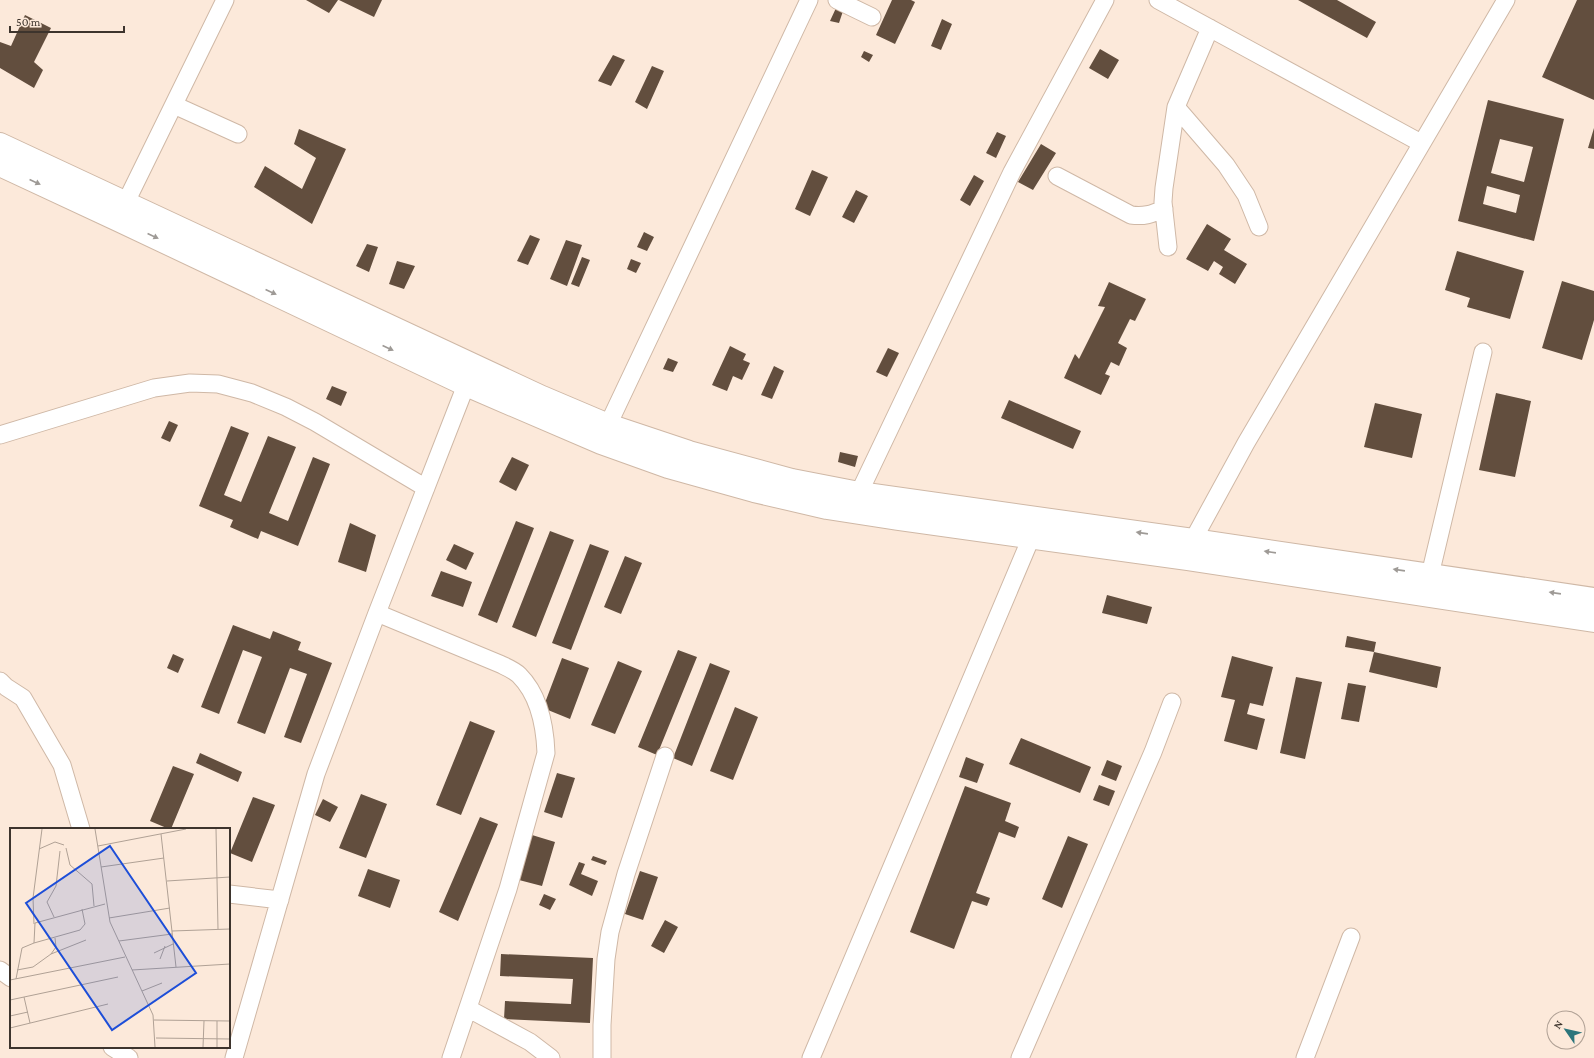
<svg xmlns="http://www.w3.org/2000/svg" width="1594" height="1058" font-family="'Crimson Pro',serif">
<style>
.building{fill:#624e3e;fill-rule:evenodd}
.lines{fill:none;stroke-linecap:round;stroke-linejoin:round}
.street-casing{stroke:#cfb8a6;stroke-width:19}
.secondary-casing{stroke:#cfb8a6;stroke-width:24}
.street{stroke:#fff;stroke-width:17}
.secondary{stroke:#fff;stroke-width:22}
.oneway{fill:#9e9a96}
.inset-road{fill:none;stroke:#b0a195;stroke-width:1}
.view{fill:#1d4ed8;fill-opacity:0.15;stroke:#1d4ed8;stroke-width:2}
.inset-edge{fill:none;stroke:#3d342d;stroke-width:2}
</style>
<rect width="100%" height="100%" fill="#fce9da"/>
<path class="building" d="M306,0H338L329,13Z
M339,0H382L374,17Z
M892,0H911L915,2L895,44L876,35Z
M1298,0H1337L1376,22L1367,38Z
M1577,0H1594V100L1542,77Z
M836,8L843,11L839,23L830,21Z
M25,15L51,28L34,62L43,70L34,88L0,68V42L11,46Z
M942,19L952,24L941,50L931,46Z
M1100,49L1119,60L1108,79L1089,68Z
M864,51L873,55L869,62L861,57Z
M613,55L625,60L611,86L598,81Z
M652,66L664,71L647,109L635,102Z
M1488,100L1564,119L1534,241L1458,221ZM1500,139L1533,147L1524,182L1491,173ZM1487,186L1520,195L1516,213L1483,204Z
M1594,128V149L1588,148Z
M299,129L346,149L312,224L254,187L265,166L302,189L316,158L294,144Z
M997,132L1006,136L996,158L986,153Z
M1041,144L1056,153L1033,190L1018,182Z
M812,170L828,177L810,216L795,209Z
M974,175L984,181L970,206L960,200Z
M856,190L868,196L854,223L842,217Z
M1207,224L1231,239L1224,250L1247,264L1235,284L1219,274L1223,267L1214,261L1208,271L1186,259Z
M644,232L654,237L647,251L637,247Z
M530,235L540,239L528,265L517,261Z
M566,240L582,245L567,286L550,279Z
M367,244L378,247L369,272L356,266Z
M1457,251L1524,271L1510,319L1467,307L1470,298L1445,290Z
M582,257L590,260L579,287L571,284Z
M631,259L641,263L636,273L627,269Z
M397,261L415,266L404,289L389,284Z
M1562,281L1594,291V320L1582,360L1542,348Z
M1109,282L1146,299L1135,321L1130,319L1118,343L1127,348L1119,366L1111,362L1105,374L1110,376L1101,395L1064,378L1075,354L1079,359L1105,307L1098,306Z
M730,346L746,354L743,360L750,363L742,380L733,376L727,391L712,385Z
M888,348L899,353L887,377L876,372Z
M668,358L678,362L673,372L663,369Z
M774,366L784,371L772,399L761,395Z
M332,386L347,392L341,406L326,399Z
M1496,393L1531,401L1515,477L1479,470Z
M1009,400L1081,431L1073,449L1001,418Z
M1375,403L1422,414L1412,458L1364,447Z
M169,421L178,425L170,442L161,438Z
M231,426L249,433L224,495L241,502L268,436L296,447L269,513L288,521L313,457L330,464L298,546L261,531L258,539L230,527L233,520L199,506Z
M840,452L858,456L855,467L838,462Z
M512,457L529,465L516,491L499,482Z
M516,521L534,528L497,623L478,615Z
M350,523L376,535L366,572L338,562Z
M550,531L574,540L536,637L512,627Z
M454,544L474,553L466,570L446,560Z
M590,544L609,551L571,650L552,643Z
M625,556L642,563L621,614L604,607Z
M441,571L472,582L463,607L431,596Z
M1107,595L1152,607L1147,624L1102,613Z
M233,625L270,639L273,631L301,642L298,650L332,663L301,743L284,737L307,674L290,668L265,734L237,723L262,657L243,650L219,714L201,707Z
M1347,636L1376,642L1374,652L1345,647Z
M678,650L697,657L657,755L638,747Z
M1374,652L1441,667L1437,688L1369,672Z
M173,654L184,659L178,673L167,668Z
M1232,656L1273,667L1263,706L1250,703L1247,714L1265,719L1257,750L1224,741L1235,700L1221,697Z
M562,658L589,668L570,719L543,708Z
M618,661L642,671L615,734L591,725Z
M710,663L730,671L692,766L673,758Z
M1296,677L1322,682L1305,759L1280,753Z
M1348,683L1366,686L1359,722L1341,719Z
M735,707L758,717L733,780L710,771Z
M470,721L495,731L461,815L436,805Z
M1021,738L1091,767L1080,793L1009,764Z
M200,753L242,772L238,782L196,763Z
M966,757L984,764L977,783L959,777Z
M1107,760L1122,766L1116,781L1101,775Z
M173,766L194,774L171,829H169L150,821Z
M557,773L575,778L562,818L544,812Z
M1099,785L1115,791L1109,806L1093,800Z
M965,786L1011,803L1005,821L1019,827L1015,838L999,832L976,893L990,898L987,906L972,901L954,949L910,932Z
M361,794L387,804L366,858L339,848Z
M253,797L275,805L252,862L230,853Z
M323,799L338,807L330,822L315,815Z
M480,817L498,824L458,921L439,912Z
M532,835L555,842L542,886L519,880Z
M1068,836L1088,844L1062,908L1042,899Z
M593,856L607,861L605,865L591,860Z
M579,862L585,864L581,874L598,881L592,896L569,885Z
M368,869L400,880L390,908L358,896Z
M640,871L658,877L643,920L625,914Z
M544,894L556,899L550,910L539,905Z
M665,920L678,927L664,953L651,946Z
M501,954L593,958L590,1023L504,1019L505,1001L571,1004L573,979L500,976Z"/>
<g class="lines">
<g class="street-casing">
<path id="street" d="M837,0L872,17
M1158,0L1421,143
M174,105L238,134
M1176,107L1226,165L1246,195L1259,227
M1057,176L1131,215C1144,217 1152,214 1164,209
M126,202L225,0
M1168,247L1163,202L1164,188L1176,107L1210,28
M608,425L809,0
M0,435L154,388L190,383L218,384L252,393L286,407L315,422L426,488
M859,493L1012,172L1105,0
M1193,540L1246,443L1506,0
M1430,575L1483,352
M377,613L500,664C506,667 514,670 519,675C539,695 545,726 546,753L508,889L451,1058
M0,681L6,687L23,698L62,765L81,829
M229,894L280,900
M0,970L11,978
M469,1009L530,1042L551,1058
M112,1047L129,1058
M234,1058L316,774L377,613L466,385
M602,1058V1025L606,959L610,932L626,874L665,756
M811,1058L1036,526
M1020,1058L1153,752L1172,702
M1305,1058L1351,937"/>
</g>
<g class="secondary-casing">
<path id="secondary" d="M0,144L542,397L608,425L689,452L792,480L859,493L1193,540L1594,599
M0,165L118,220L466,385L601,443L668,467L754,491L827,508L898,519L1188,559L1594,621"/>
</g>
<use href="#street" class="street"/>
<use href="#secondary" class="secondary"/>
</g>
<defs><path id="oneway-solid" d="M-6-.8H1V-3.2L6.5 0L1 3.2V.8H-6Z"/></defs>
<g class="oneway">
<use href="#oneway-solid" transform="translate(35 182) rotate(25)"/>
<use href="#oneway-solid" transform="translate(153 236) rotate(25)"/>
<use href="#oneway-solid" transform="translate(271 292) rotate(25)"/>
<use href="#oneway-solid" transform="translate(388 348) rotate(25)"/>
<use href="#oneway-solid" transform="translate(1142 533) rotate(-172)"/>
<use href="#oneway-solid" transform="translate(1270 552) rotate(-172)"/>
<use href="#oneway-solid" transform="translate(1399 570) rotate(-172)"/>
<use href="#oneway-solid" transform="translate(1555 593) rotate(-172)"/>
</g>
<g transform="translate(10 828)">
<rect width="220" height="220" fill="#fce9da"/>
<path class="inset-road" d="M85,1L100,94L143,187L145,219M206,1L208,101M151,6L166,139M88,18L176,1M56,20L60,37L82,56L84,78M29,21L45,14L54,17M91,39L154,30M157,53L220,49M44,89L37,74L46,58L50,23M99,90L160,80M24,96L23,70L32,1M162,103L220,101M109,113L162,106M24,115L70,102L75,96L72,81M144,125L163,116M41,126L76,112M150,131L155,118M7,142L23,139L41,126L46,119L45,110M122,142L220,136M6,151L12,120L24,115L25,95L95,76M0,152L115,129M132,163L152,155M14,169L20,195M0,172L108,149M0,188L18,184M144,192L220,193M207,193V219M0,200L98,176M146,210L220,211M193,219L194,193"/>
<path class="view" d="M100,18L186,145L102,202L16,75Z"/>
<rect width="220" height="220" class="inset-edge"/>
</g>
<g transform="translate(1566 1030) rotate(304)"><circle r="19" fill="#fce9da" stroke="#b0a195"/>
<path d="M0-3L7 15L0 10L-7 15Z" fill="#2c757b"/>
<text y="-6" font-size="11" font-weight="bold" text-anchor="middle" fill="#3d342d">N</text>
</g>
<path d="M10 26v6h114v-6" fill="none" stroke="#3d342d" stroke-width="2"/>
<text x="16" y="26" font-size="12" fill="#3d342d" stroke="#fce9da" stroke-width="3" paint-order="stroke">50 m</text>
</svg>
